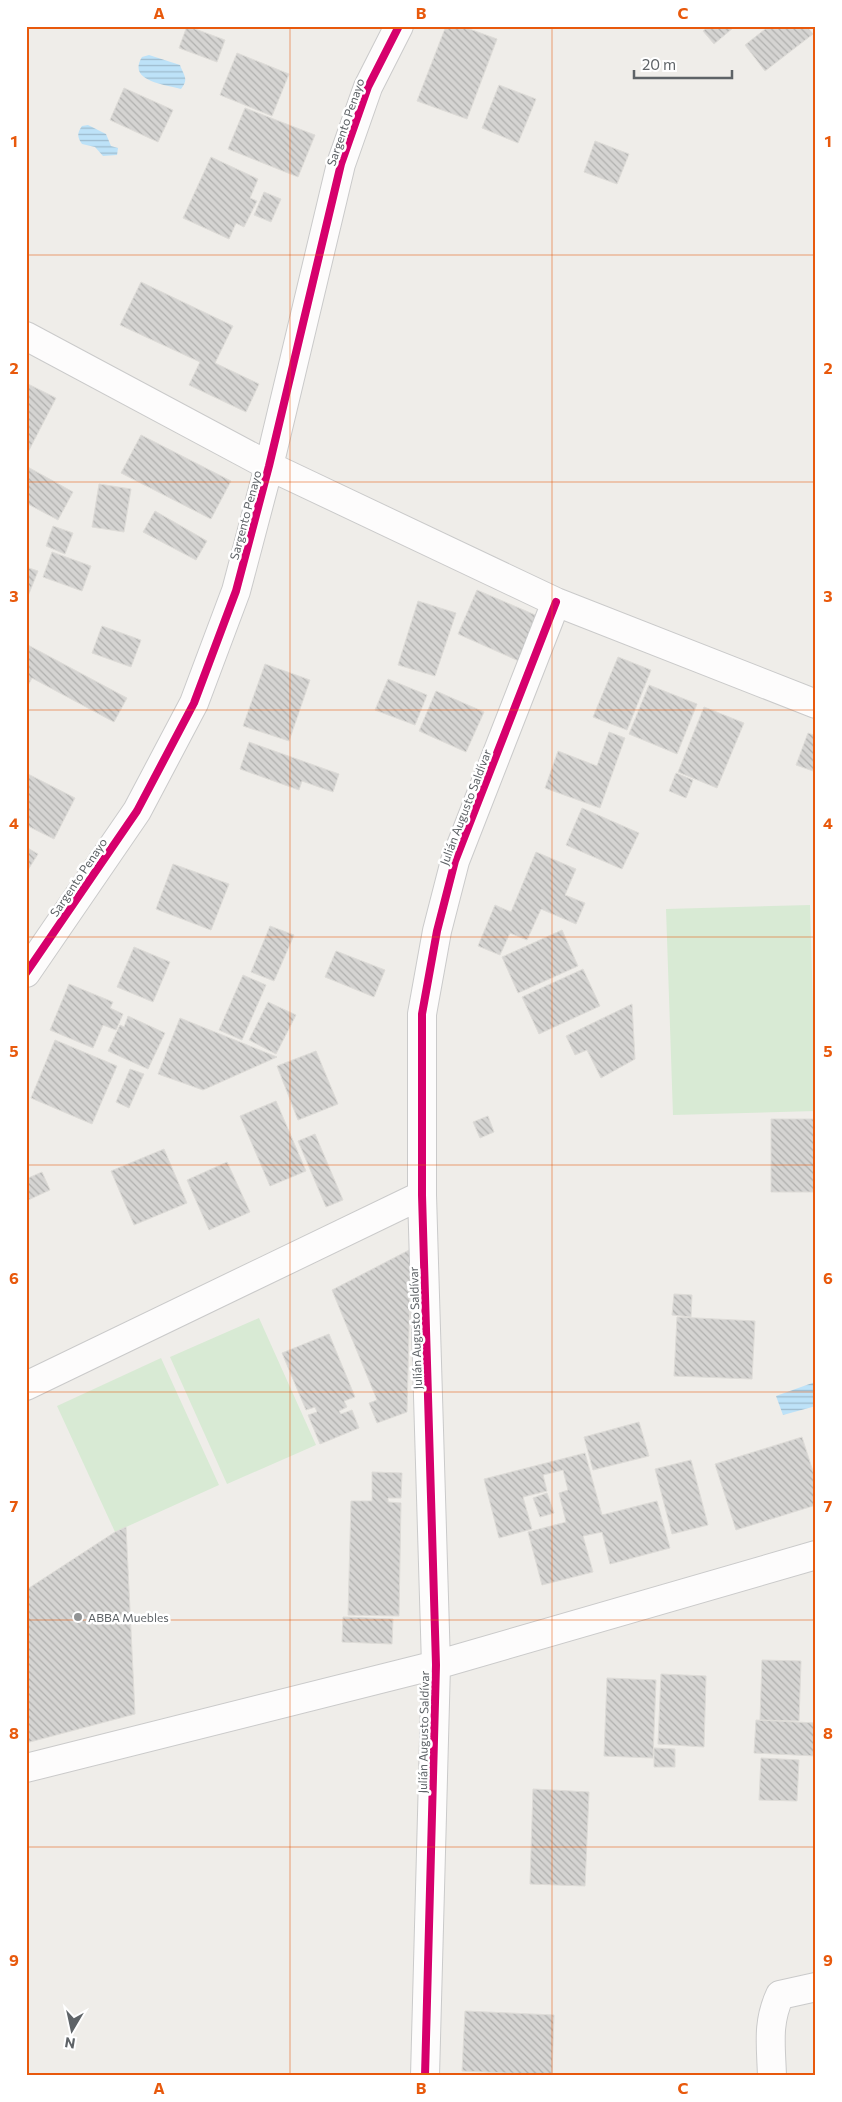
<svg xmlns="http://www.w3.org/2000/svg" width="842" height="2102" font-family="Commissioner,sans-serif">
<style>
.green{fill:#d8ead4}
.water{fill:url(#water-rules)}
.building{fill:url(#building-back-hatch);stroke:#dedcd8}
.lines{fill:none;stroke-linecap:round;stroke-linejoin:round}
.minor-casing{stroke:#cacaca;stroke-width:30}
.minor{stroke:#fdfcfc;stroke-width:28}
.cycleway-casing{stroke:#fff;stroke-width:11}
.cycleway{stroke:#d6006c;stroke-width:8}
.grid{fill:none;stroke:#e8590c;stroke-width:1;stroke-opacity:0.55}
.poi-dot{fill:#919394;stroke:#fff;stroke-width:2}
.labels{text-anchor:middle;dominant-baseline:central;stroke-width:5;stroke-linejoin:round;paint-order:stroke}
.street-label{font-size:12px;fill:#5e6367;stroke:#fff}
.poi-label{font-size:12px;fill:#5e6367;stroke:#fff;text-anchor:start}
.neatline{fill:none;stroke:#e8590c;stroke-width:2}
.grid-label{font-size:16px;text-anchor:middle;font-weight:bold;fill:#e8590c}
</style>
<defs>
<pattern id="water-rules" width="6" height="5" patternUnits="userSpaceOnUse" patternTransform="scale(1.25)"><rect width="6" height="5" fill="#bde2f8"/><path d="M0 2.5h6" fill="none" stroke="#9dbbcd"/></pattern>
<pattern id="building-back-hatch" width="6" height="6" patternUnits="userSpaceOnUse" patternTransform="scale(1.25)"><rect width="6" height="6" fill="#d5d4d2"/><path d="M-1 5l2 2M0 0l6 6M5-1l2 2" fill="none" stroke="#b0b0ae"/></pattern>
</defs>
<rect width="100%" height="100%" fill="#efede9"/>
<path class="green" d="M810,905L816,1111L673,1115L666,909Z
M259,1318L316,1445L227,1484L170,1357Z
M161,1358L219,1485L115,1532L57,1406Z"/>
<path class="water" d="M149,55L180,65C184,76 189,79 181,89C164,84 127,81 142,57Z
M88,125L106,134L111,146L118,148L117,155L103,156L95,147L82,144C77,137 77,133 82,126Z
M815,1382L816,1406L783,1415L776,1396Z"/>
<path class="building" d="M187,26L225,40L217,62L179,48Z
M446,26H461L497,39L467,119L417,101Z
M709,26H732L733,28L714,44L703,31Z
M769,26H808L807,27L813,34L765,71L745,45Z
M237,53L289,74L272,116L220,95Z
M499,85L536,99L518,143L482,128Z
M124,88L173,110L158,142L110,120Z
M245,108L315,135L298,177L228,149Z
M595,141L629,154L617,184L584,172Z
M211,157L258,179L250,198L257,201L244,227L236,223L229,239L183,218Z
M264,192L281,199L271,222L254,215Z
M141,282L233,326L215,363L259,384L246,412L189,385L200,362L120,325Z
M26,383L56,398L26,456Z
M141,435L231,481L211,519L121,473Z
M26,466L73,492L58,520L26,503Z
M99,484L131,489L124,532L92,527Z
M155,511L207,541L196,560L143,532Z
M53,526L73,533L65,554L46,546Z
M52,552L91,566L82,591L43,577Z
M26,567L38,571L26,601Z
M477,590L540,617L521,662L458,634Z
M418,601L456,613L435,676L398,665Z
M102,626L141,640L131,667L92,653Z
M26,644L127,698L114,722L32,678L26,689Z
M618,657L651,670L627,730L593,717Z
M265,664L310,680L289,741L243,726Z
M388,679L427,695L415,725L375,710Z
M649,685L697,704L677,754L629,734Z
M436,691L484,712L466,752L419,731Z
M704,707L744,723L717,788L678,772Z
M609,732L625,738L600,808L545,788L558,751L597,766Z
M808,733L816,736V772L796,765Z
M249,742L339,774L333,792L302,781L299,790L240,769Z
M26,773L75,798L54,839L26,825Z
M676,773L693,780L686,798L669,791Z
M582,808L639,833L622,869L566,845Z
M26,847L38,854L26,873Z
M536,852L576,869L565,895L585,903L576,924L541,909L527,940L510,933L500,955L478,946L495,905L511,912Z
M173,864L229,884L211,930L156,909Z
M270,926L294,935L274,981L251,972Z
M562,930L578,966L518,993L502,957Z
M134,947L170,962L153,1002L117,987Z
M336,951L385,970L374,997L325,977Z
M583,969L600,1006L539,1034L522,997Z
M243,975L266,985L242,1040L219,1030Z
M69,984L113,1002L110,1008L123,1014L116,1030L103,1025L93,1048L50,1030Z
M268,1002L296,1015L276,1054L249,1040Z
M632,1004L635,1059L601,1078L587,1050L575,1055L566,1036Z
M128,1016L165,1033L148,1069L108,1051L120,1025L124,1027Z
M180,1018L277,1057L203,1090L158,1074Z
M55,1040L117,1066L92,1124L31,1098Z
M316,1051L338,1104L298,1120L277,1066Z
M130,1069L144,1074L129,1108L116,1102Z
M276,1101L306,1171L270,1186L240,1116Z
M488,1116L494,1132L480,1138L473,1122Z
M771,1119H816V1192H771Z
M315,1134L343,1200L326,1207L298,1141Z
M164,1149L187,1203L134,1225L111,1171Z
M227,1162L250,1212L209,1230L187,1180Z
M42,1172L50,1190L26,1201V1179Z
M411,1249L407,1412L377,1423L369,1403L377,1400L332,1290Z
M674,1294L692,1295L691,1317L672,1315Z
M677,1317L755,1321L752,1379L674,1376Z
M329,1334L355,1397L344,1401L347,1407L339,1411L341,1414L352,1410L359,1428L320,1444L308,1415L317,1412L315,1407L306,1410L282,1353Z
M639,1422L649,1456L593,1470L584,1437Z
M802,1437L816,1481V1505L736,1530L715,1464Z
M585,1453L602,1515L657,1501L670,1548L610,1564L602,1532L583,1536L593,1572L542,1585L528,1532L566,1522L559,1493L568,1490L563,1470L543,1475L547,1491L523,1497L532,1529L499,1538L484,1479Z
M691,1460L708,1525L672,1534L655,1469Z
M372,1472L402,1473L401,1498H388V1502L401,1503L399,1616L348,1615L351,1501H372Z
M547,1493L554,1513L540,1517L533,1498Z
M126,1527L135,1714L26,1743V1590L115,1532Z
M343,1617L393,1619L392,1644L342,1642Z
M762,1660L801,1661L799,1721L760,1720Z
M661,1674L706,1676L704,1747L658,1744Z
M607,1678L656,1680L653,1758L604,1756Z
M756,1720L816,1723V1756L754,1753Z
M654,1748L675,1749V1767H654Z
M761,1758L799,1760L797,1801L759,1800Z
M533,1789L589,1792L585,1886L530,1884Z
M465,2011L554,2015L552,2075L462,2071Z"/>
<g class="lines">
<g class="minor-casing">
<path id="minor" d="M26,336L269,466L556,602L816,704
M26,973L137,811L194,703L236,591L269,466L341,164L368,87L399,26
M26,1386L422,1195
M26,1768L436,1665L816,1555
M425,2076L436,1665L422,1195V1014L437,931L455,861L556,602
M772,2076C771,2045 767,2023 780,1995L816,1987"/>
</g>
<use href="#minor" class="minor"/>
<g class="cycleway-casing">
<path id="cycleway" d="M26,973L137,811L194,703L236,591L269,466L341,164L368,87L399,26
M425,2076L436,1665L422,1195V1014L437,931L455,861L556,602"/>
</g>
<use href="#cycleway" class="cycleway"/>
</g>
<path class="grid" d="M290,26V2076M552,26V2076M26,255H816M26,482H816M26,710H816M26,937H816M26,1165H816M26,1392H816M26,1620H816M26,1847H816"/>
<circle class="poi-dot" cx="78" cy="1617" r="5"/>
<g class="labels">
<g class="street-label">
<text transform="translate(345 122) rotate(-71)">Sargento Penayo</text>
<text transform="translate(245 515) rotate(-75)">Sargento Penayo</text>
<text transform="translate(465 807) rotate(-69)">Julián Augusto Saldívar</text>
<text transform="translate(78 877) rotate(-56)">Sargento Penayo</text>
<text transform="translate(415 1328) rotate(-92)">Julián Augusto Saldívar</text>
<text transform="translate(423 1732) rotate(-89)">Julián Augusto Saldívar</text>
</g>
<g class="poi-label">
<text x="88" y="1617">ABBA Muebles</text>
</g>
</g>
<rect width="842" height="2102" fill="none" stroke="#ffffff" stroke-width="55"/>
<g transform="translate(72 2030) rotate(189)" stroke="#ffffff" stroke-width="4" paint-order="stroke">
<path d="M0-4L9 19L0 12L-9 19Z" fill="#5e6367"/>
<text y="-8" font-size="14" font-weight="bold" text-anchor="middle" fill="#5e6367">N</text>
</g>
<path d="M634 70v8h98v-8" fill="none" stroke="#5e6367" stroke-width="2.5"/>
<text x="642" y="70" font-size="15" fill="#5e6367" stroke="#ffffff" stroke-width="4" paint-order="stroke">20 m</text>
<rect x="28" y="28" width="786" height="2046" class="neatline"/>
<g class="grid-label">
<text x="159" y="19">A</text>
<text x="421" y="19">B</text>
<text x="683" y="19">C</text>
<text x="14" y="147">1</text>
<text x="828" y="147">1</text>
<text x="14" y="374">2</text>
<text x="828" y="374">2</text>
<text x="14" y="602">3</text>
<text x="828" y="602">3</text>
<text x="14" y="829">4</text>
<text x="828" y="829">4</text>
<text x="14" y="1057">5</text>
<text x="828" y="1057">5</text>
<text x="14" y="1284">6</text>
<text x="828" y="1284">6</text>
<text x="14" y="1512">7</text>
<text x="828" y="1512">7</text>
<text x="14" y="1739">8</text>
<text x="828" y="1739">8</text>
<text x="14" y="1966">9</text>
<text x="828" y="1966">9</text>
<text x="159" y="2094">A</text>
<text x="421" y="2094">B</text>
<text x="683" y="2094">C</text>
</g>
</svg>
